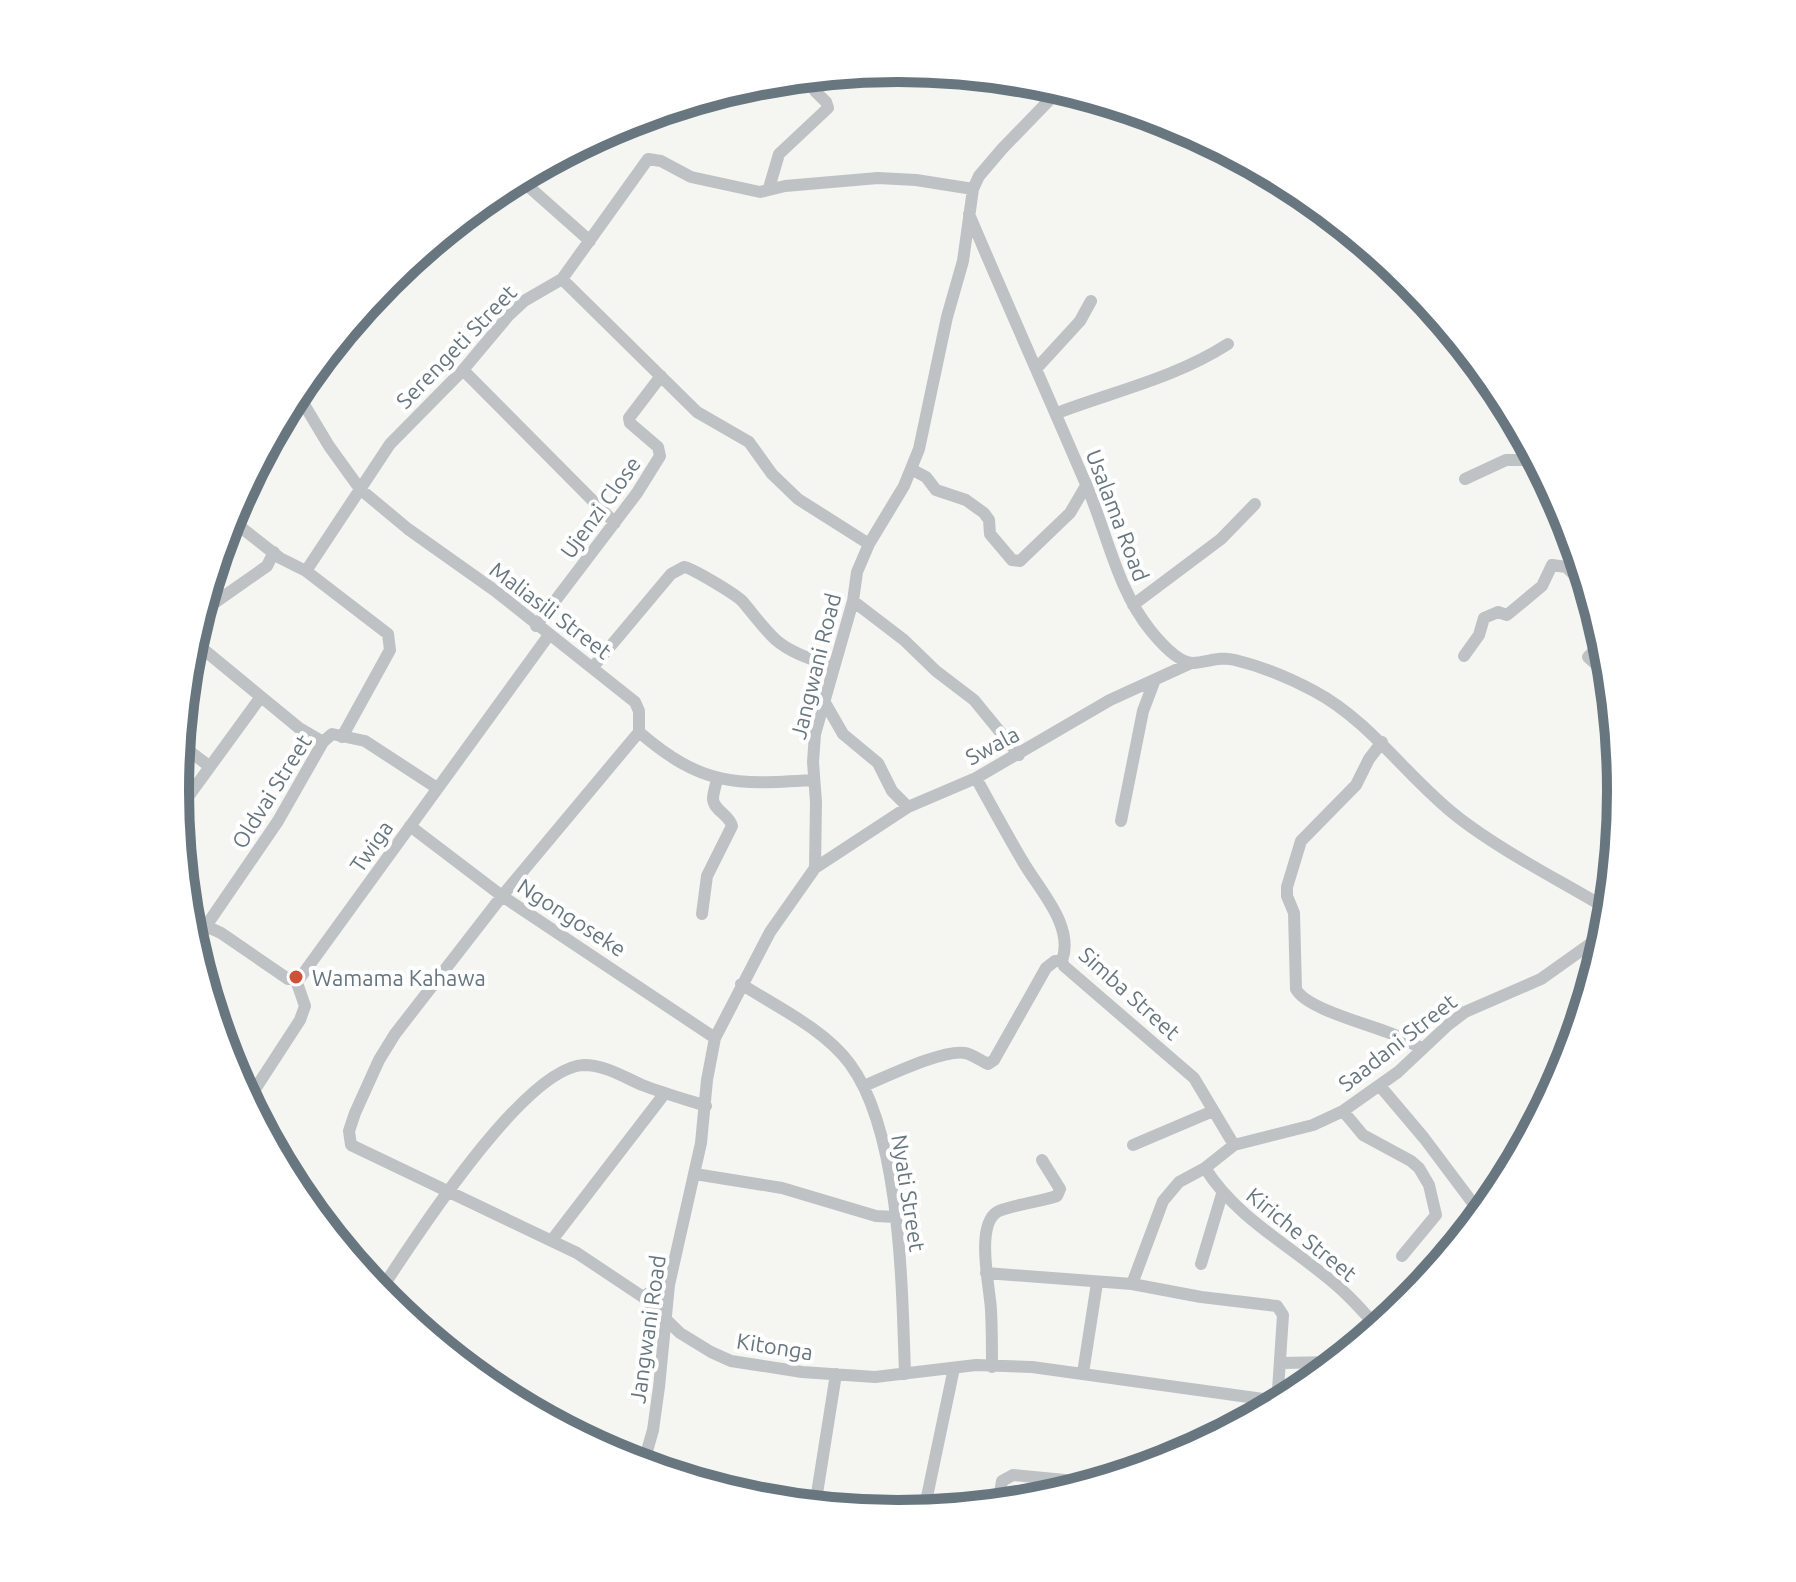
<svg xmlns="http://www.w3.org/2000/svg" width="1796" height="1582" font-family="Ubuntu,sans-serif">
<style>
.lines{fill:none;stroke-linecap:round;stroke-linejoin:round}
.minor{stroke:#bec2c5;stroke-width:12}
.poi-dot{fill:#cf5138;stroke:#fff;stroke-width:3}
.labels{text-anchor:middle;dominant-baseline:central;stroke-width:8;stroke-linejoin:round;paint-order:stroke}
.street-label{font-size:22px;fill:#67767f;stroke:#fff}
.poi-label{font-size:22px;fill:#67767f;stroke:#fff;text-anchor:start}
.rim{fill:none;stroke:#67767f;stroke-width:10}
</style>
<rect width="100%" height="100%" fill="#f5f5f2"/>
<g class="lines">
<path class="minor" d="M519,178L590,241
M769,188L779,154L828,108L826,102L815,91
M969,214C1007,304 1047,393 1085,482C1107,531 1116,588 1151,631C1160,642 1178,663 1193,663C1208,662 1220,656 1235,660C1264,667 1288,677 1314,691C1372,722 1408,779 1459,818C1503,852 1561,881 1609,910
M562,279L697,412L749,442L772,474L798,499L869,544
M1036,369L1080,321L1091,301
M463,370L615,523
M296,391L329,446L360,489L408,529L494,590L635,702L639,711V732C702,786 734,785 813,780
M1057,413C1115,391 1175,378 1228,344
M911,469L926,477L936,490L966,500L984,513L989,520L990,534L1012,560L1020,561L1070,513L1087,484
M1465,479L1506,460H1537
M229,518L280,558L306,571L388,634L390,650L342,737
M306,571L390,444L463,370L509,315L524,301L562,279L648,159L661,161L691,177L760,192L785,186L878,178L916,180L973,189
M853,601L904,640L936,671L974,700L1019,755
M1133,605L1221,539L1255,504
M200,613L267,566L274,552
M536,626L637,493L660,456L658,447L630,423L629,418L661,376
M192,640L299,728L323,742
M1604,641L1588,657L1610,677
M1464,656L1479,635L1484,618L1498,612L1507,615L1542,586L1552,565L1566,567L1588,588
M593,667L671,574L684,567C692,568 737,595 743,602C754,615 764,629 776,640C792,654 815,660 834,667
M824,701L843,734L878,763L892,791L908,807
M639,732L502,896L395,1034L379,1060L355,1113L349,1131L351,1145L577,1253L643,1297L680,1333L711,1352L731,1361L802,1372L875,1377L976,1365L1032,1367L1263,1399H1271L1278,1390L1283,1315L1277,1306L1201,1297L1132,1284L986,1273
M1382,742L1369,759L1356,785L1301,841L1287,887V896L1294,913L1296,989C1305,1008 1367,1024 1387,1032C1399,1036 1410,1043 1422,1048
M180,744L209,766
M976,778C991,805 1006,833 1022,860C1038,889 1075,925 1062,961L1064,966L1194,1078L1234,1145
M177,812L260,698
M1121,821L1143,711L1154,682
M410,826L502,896L715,1038
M815,868L908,807L976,778L1110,700L1191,663
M702,914L707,876L732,826C729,814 714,811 713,799C713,793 716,785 717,779
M204,929L278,821L323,742L332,734L365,741L437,788
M190,932L210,928L221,933L288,979L300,978L549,635
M741,984C777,1007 824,1029 850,1064C901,1133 902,1289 905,1374
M864,1086C886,1077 943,1049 965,1053C972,1054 981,1061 988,1064L994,1060L1046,968L1055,961H1062
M1380,1086L1424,1138L1481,1214
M248,1100L300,1020L305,1006L296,980
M1343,1111L1363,1135L1411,1161L1419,1168L1429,1185L1436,1215L1402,1256
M1133,1145L1213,1111
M1205,1168C1239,1222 1298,1249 1344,1292C1356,1303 1367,1316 1378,1328
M695,1174L782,1188L876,1216L895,1217
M552,1240L665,1093
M1201,1264L1222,1194
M1132,1284L1163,1201L1179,1182L1205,1168L1234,1145L1313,1125L1343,1111L1398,1072L1448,1025L1465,1012L1541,979L1607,932
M379,1293C412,1242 524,1067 584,1065C605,1065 624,1077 642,1085C663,1093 684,1099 706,1106
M643,1297L659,1286L669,1285
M383,1298L418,1328
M1280,1363L1336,1362
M992,1367C992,1348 992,1328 991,1310C990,1288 975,1226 997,1212C1006,1206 1043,1201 1057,1196L1060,1189L1042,1160
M1083,1373L1097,1283
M643,1465L653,1430L659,1387L669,1285L701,1143L707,1080L715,1038L770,932L815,868L816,802L813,762L815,734L853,601L857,572L869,544L904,486L919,449L947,317L963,261L973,189L979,176L1002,149L1061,88
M998,1504L1002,1481L1013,1475L1096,1483
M815,1506L836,1374
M924,1511L954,1368"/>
</g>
<circle class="poi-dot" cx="296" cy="977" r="8"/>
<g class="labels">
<g class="street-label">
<text transform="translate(456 346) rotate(-46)">Serengeti Street</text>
<text transform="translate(600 507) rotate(-54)">Ujenzi Close</text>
<text transform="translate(1118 515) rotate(69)">Usalama Road</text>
<text transform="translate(551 610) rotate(37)">Maliasili Street</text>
<text transform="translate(815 666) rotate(-76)">Jangwani Road</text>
<text transform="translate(992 745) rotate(-28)">Swala</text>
<text transform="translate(271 791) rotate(-58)">Oldvai Street</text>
<text transform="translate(371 846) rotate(-55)">Twiga</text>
<text transform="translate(572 917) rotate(33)">Ngongoseke</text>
<text transform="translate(1130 993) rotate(42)">Simba Street</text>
<text transform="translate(1397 1042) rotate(-38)">Saadani Street</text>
<text transform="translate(909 1193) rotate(81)">Nyati Street</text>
<text transform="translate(1302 1234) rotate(39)">Kiriche Street</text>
<text transform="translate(647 1329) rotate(-82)">Jangwani Road</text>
<text transform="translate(775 1346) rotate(9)">Kitonga</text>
</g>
<g class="poi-label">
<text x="312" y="977">Wamama Kahawa</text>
</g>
</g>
<path d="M0 0H1796V1582H0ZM189 791a709 709 0 1 1 1418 0a709 709 0 1 1-1418 0Z" fill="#fff" fill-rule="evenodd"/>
<path class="rim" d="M189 791a709 709 0 1 1 1418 0a709 709 0 1 1-1418 0Z"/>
</svg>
